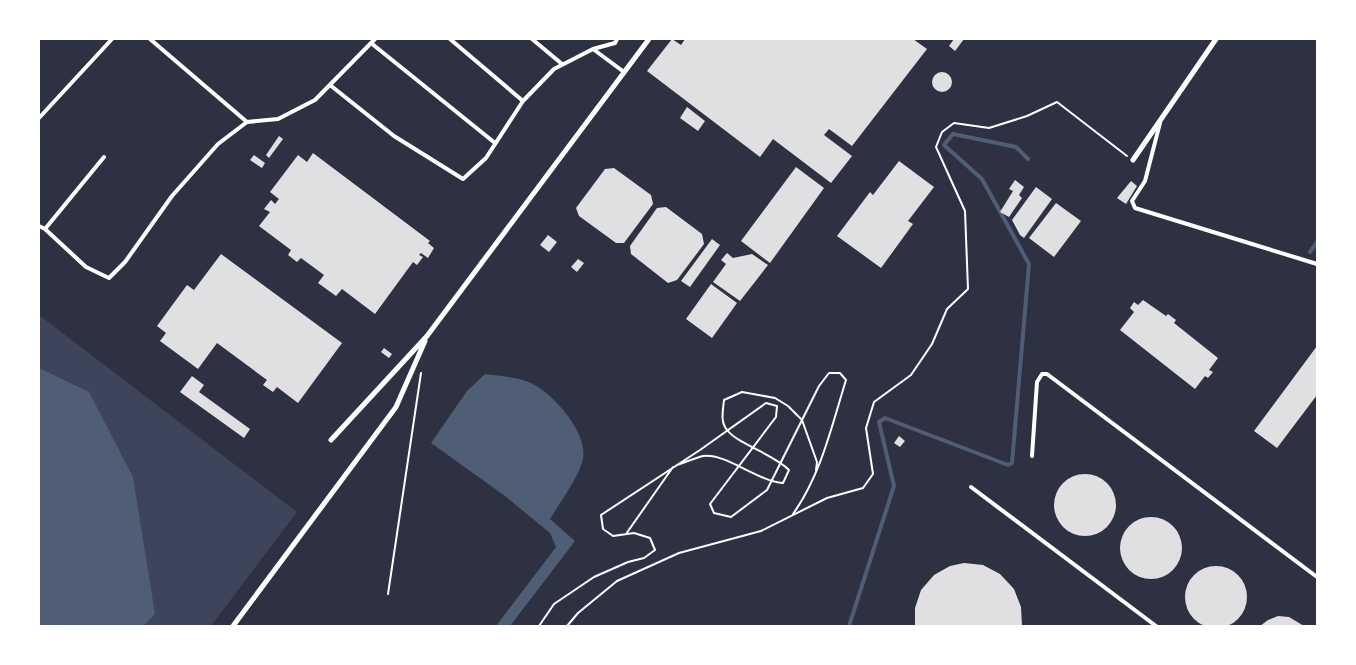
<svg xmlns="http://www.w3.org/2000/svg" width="1356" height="665" font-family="Arial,sans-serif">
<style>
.green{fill:#3c4559}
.water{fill:#4f5d75}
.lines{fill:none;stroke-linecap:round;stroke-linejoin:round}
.stream{stroke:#4f5d75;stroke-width:4}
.building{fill:#e0e0e3}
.path{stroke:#fff;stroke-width:2}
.service{stroke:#fff;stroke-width:4}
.minor{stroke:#fff;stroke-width:5}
</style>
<rect width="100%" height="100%" fill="#2d3142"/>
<path class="green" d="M39,315L297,512L211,626H39Z"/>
<path class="water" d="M39,368L89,392L133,477L155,614L143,626H39Z
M485,374C500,376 516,377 531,383C552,392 588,433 583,458C581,474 559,504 550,519L575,541L510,626H496L556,547L550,533L505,496L431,443L467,391Z"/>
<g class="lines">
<path class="stream" d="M1310,252L1317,242
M849,626L894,486L879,422L885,418L1008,465L1012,463L1029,264L982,179L944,145L953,134L1016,147L1028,159"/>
</g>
<path class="building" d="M672,39L681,45L685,39H913L927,49L852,146L829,129L824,135L852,156L831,183L773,139L760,157L647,71Z
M954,39H964L955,51L949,46Z
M932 82a10 10 0 1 1 20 0a10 10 0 1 1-20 0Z
M687,107L705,121L698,131L680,118Z
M279,136L283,139L269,158L266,155Z
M313,153L430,241L428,243L434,248L428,258L421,253L419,255L423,257L417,265L413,262L375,314L342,289L336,296L318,283L324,275L301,258L297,262L288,255L291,250L259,226L270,212L264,209L271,200L275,204L279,199L270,192L298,155L307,162Z
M254,155L265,163L262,168L250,160Z
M899,161L934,187L908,221L913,224L881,268L837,236L870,192L873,195Z
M796,167L824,188L770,263L741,241Z
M614,168L651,195L653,204L624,243H616L579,216L576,208L605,169Z
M1015,180L1024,187L1019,195L1022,198L1009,217L1000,212L1013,191L1009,189Z
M1131,181L1137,186L1126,204L1117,198Z
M1036,187L1052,199L1024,238L1020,235L1012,220Z
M1056,203L1081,221L1054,257L1029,238Z
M666,207L702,234L704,244L677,280L668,283L631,254L630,246L657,208Z
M548,235L557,242L549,252L540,245Z
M712,239L720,245L690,287L681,281Z
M727,253L733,258L752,254L768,265L740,301L713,282L726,264L721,260Z
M221,254L342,343L298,403L277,387L273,392L263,385L267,380L217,343L198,369L160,341L166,333L157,326L187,285L194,290Z
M578,259L584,263L577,272L571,267Z
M711,284L737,303L712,338L686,319Z
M1143,300L1166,316L1168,314L1176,320L1174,323L1218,358L1209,370L1213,372L1208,378L1205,376L1195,389L1120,330L1134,312L1130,308L1134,302L1138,305Z
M1317,346V395L1277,448L1254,431Z
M384,348L392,354L389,358L381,352Z
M192,376L204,385L199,392L250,429L244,438L180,392Z
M899,436L905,441L900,447L894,443Z
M1054 505a31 31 0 1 1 62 0a31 31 0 1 1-62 0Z
M1120 548a31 31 0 1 1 62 0a31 31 0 1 1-62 0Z
M964,563L983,565L1000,574L1014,589L1021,607L1022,626H915V608L921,590L934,575L950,566Z
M1185 597a31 31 0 1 1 62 0a31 31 0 1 1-62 0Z
M1278,616L1289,617L1304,626H1260L1268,620Z"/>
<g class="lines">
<path class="path" d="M677,465C686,462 695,458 703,456C726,453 757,481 783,483L789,470C774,454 739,445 727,430C720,422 723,410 724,400L742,392L775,398L788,406L802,420L817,462L816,470
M626,534L673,467
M388,594L421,373
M539,626L554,604L594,577L628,562L644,558L655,550L650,538L634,533L613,536L603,529L601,515L700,450L766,403L777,406L776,417L710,504L714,513L731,517L767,490L819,386L829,373H840L846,380C832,425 821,475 793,514
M567,626L578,613L617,581L679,553L761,531L827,498L863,488L873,474L866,428L874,402L911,375L932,344L947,309L968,289L965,211L936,147L942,132L954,123L989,128L1027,116L1057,102L1127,156"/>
<path class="service" d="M150,39L247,122
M450,39L523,101
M532,39L562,64
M371,43L495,143
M593,49L624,72
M330,85L394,136L463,179L486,158L523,101L554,69L593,49L615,43L617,39
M39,118L112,39
M1160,123L1145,181L1132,201L1135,208L1317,264
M39,226L45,229L86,267L109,278L125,262L172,196L218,144L247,122L278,119L315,100L375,39
M45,229L104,157
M1032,456L1037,382L1042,374H1047L1317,577
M971,487L1156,626"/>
<path class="minor" d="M1133,160L1216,39
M331,440L427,336L649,39
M233,626L396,407L425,341"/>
</g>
<rect width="1356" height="665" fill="none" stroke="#ffffff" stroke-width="80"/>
</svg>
